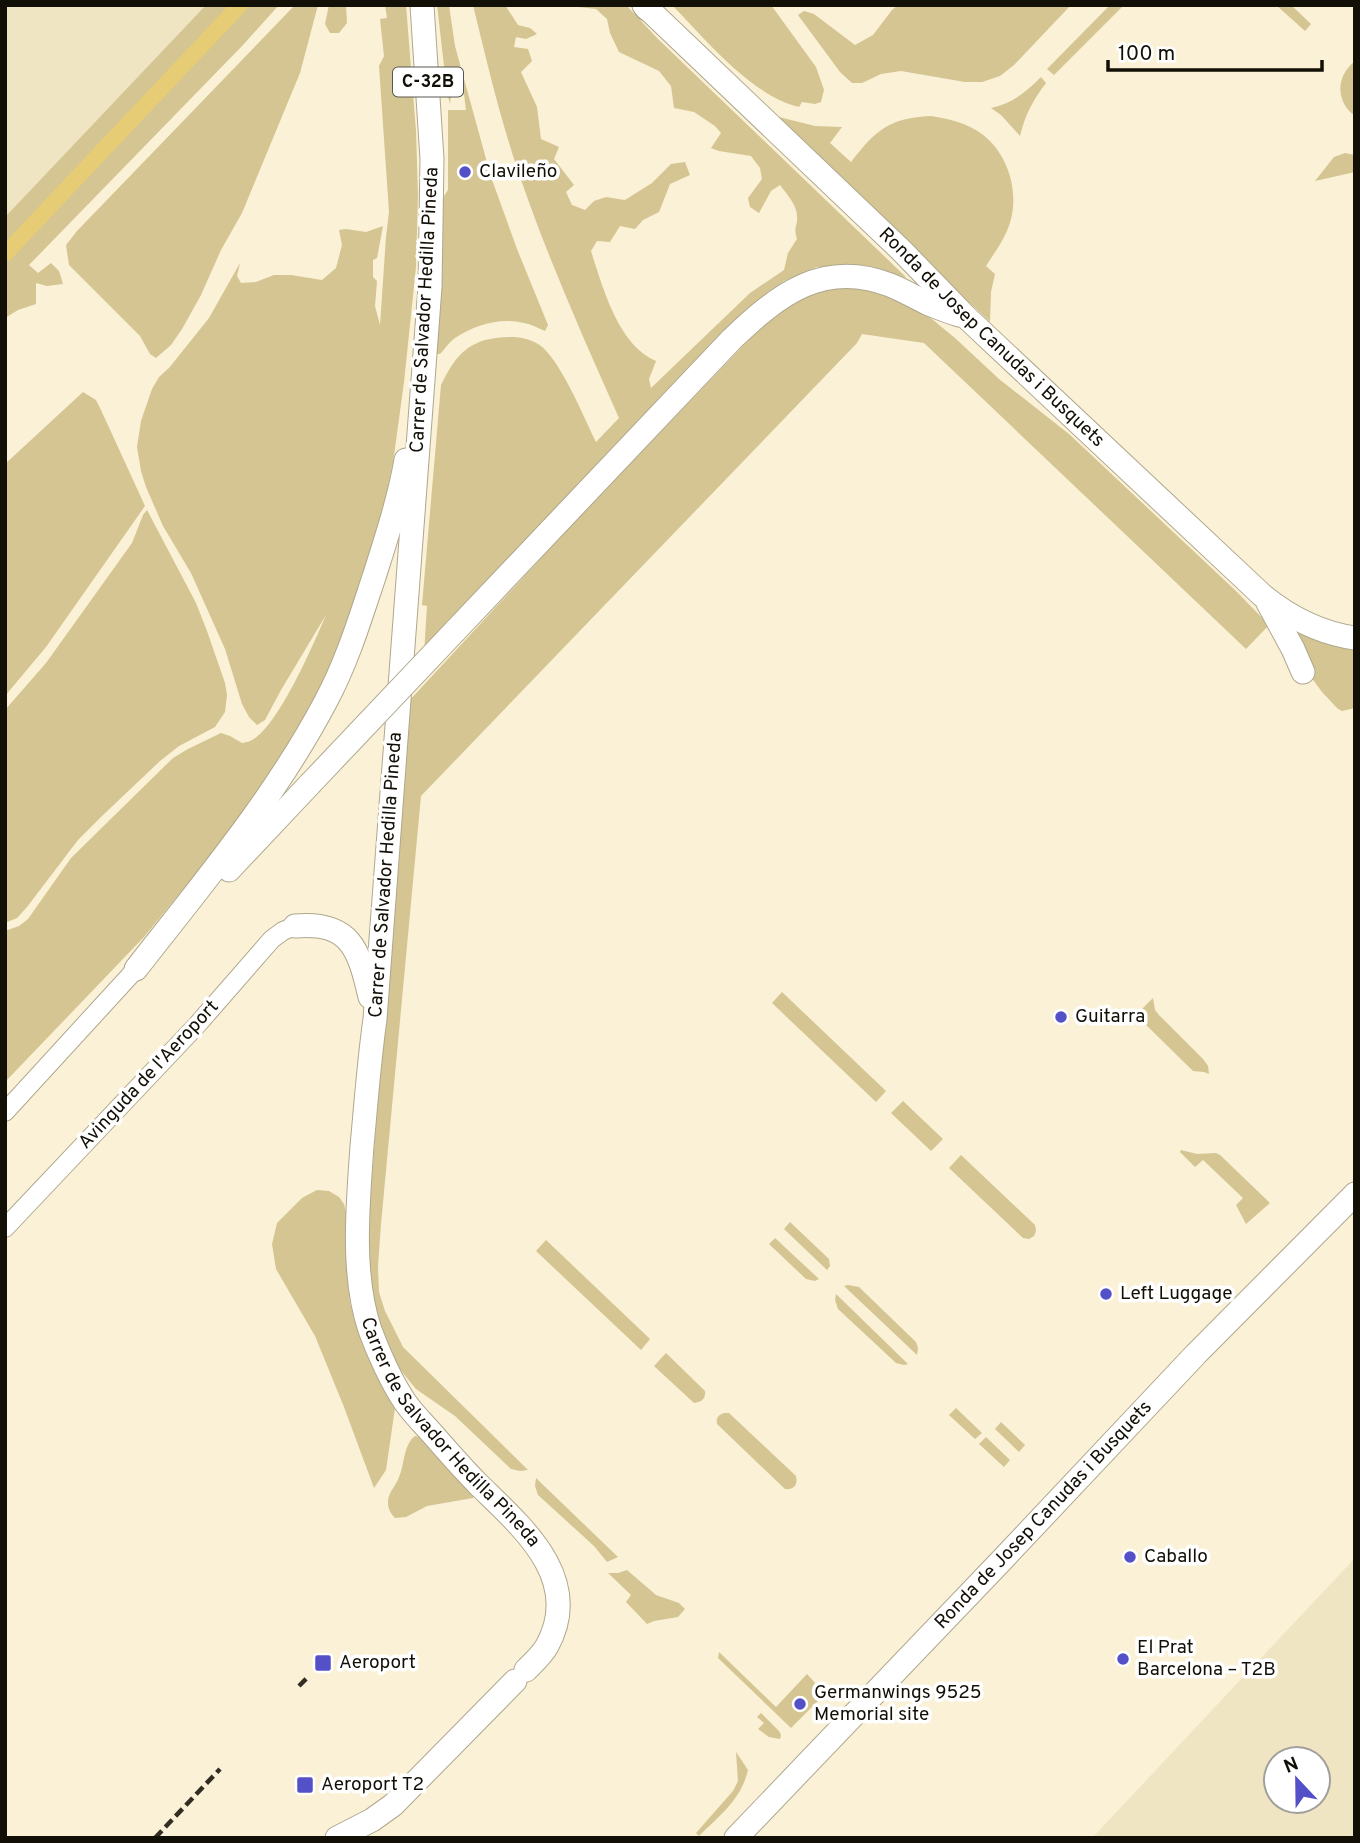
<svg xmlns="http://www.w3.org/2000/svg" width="1360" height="1843" font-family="Overpass,sans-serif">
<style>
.built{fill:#f0e5c2;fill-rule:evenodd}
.green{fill:#d4c592}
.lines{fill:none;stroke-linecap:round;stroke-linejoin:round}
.canal{stroke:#e6cc74;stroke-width:16}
.tertiary-casing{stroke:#afa78d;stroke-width:20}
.primary-casing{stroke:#afa78d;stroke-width:25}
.trunk-casing{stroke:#afa78d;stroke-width:27}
.tertiary{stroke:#fff;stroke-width:18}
.primary{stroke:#fff;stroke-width:23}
.trunk{stroke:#fff;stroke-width:24}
.rail{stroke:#312d22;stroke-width:4.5;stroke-dasharray:10 5;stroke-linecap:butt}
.primary-bridge-casing{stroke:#afa78d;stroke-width:25;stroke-linecap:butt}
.primary-bridge{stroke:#fff;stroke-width:23}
.poi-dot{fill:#5451c8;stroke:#fff;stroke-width:2.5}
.labels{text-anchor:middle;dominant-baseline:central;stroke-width:7;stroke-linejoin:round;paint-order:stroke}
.shield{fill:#fff;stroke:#595751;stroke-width:2}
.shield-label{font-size:18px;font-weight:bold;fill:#120f06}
.poi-label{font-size:19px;fill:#120f06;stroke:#fff;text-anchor:start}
.street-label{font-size:19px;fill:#120f06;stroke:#fff}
</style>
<rect width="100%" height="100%" fill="#faf1d6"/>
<path class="built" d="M5,5H206L5,217Z
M1355,1558V1838H1092ZM1276,1759H1318V1801H1276Z"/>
<path class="green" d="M206,5H279L243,45L29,265L38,273L51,263L59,271L63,284L47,286L36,283V304L18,310L5,318V217Z
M295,5H318L300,73L242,213L221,250L201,295L182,329L171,345L156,358L150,354L140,336L69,265L66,245L77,231Z
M329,5H346L347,23L339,33H330L325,24Z
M385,5H406L416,131L418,195L416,267L404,382L393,463L379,526L342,646L307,715L273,774L223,840L144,937L5,1082V931L19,926L28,919L71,858L173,758L188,749L221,733L230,736L242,743C245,742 249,742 252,740C278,727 314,643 326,615L281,690L265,720L257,725L249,717L242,704L225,649L191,573L163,526L146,487L141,471L137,447L141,421L152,389L159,377L169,368L209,318L240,263L237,276L241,283L256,282L274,275H291L322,280L336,268L342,245L339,230L346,229L366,232L383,226L377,258L373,260V277L377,281L375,306L380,325L386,237L389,212L379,66L384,56L380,19L387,18Z
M437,5H449L455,46L491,177L517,249L548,325L545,331C538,328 531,324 524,323C501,317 474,325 455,338C449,342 445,349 440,354H436L442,199L448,190V110H466L464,94L451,95L450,104L447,92Z
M473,5H505L518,25L530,28L537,34L526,39L516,37L514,47L528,49L532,61L521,72L537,107L541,139L559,147L554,159L574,185L566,192L572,205L585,210L594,201L606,197L625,200L652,183L671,164L685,162L690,175L670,184L659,212L643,220L635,229L620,226L610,242L597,241L591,251C603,288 618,345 656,361L649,379L651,388L750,293L784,270L788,253L797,239C793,227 798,226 797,216C797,205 786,193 780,185L771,191L759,213L750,207L748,198L762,179L760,168L751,156L719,151L711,148L721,133L715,126L694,112L674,108L671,86L659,71L619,52L610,33L607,19L596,9L561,5H626L658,39L907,278L873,267H817L784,281L768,292L733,324L424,654L427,606L422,605L441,385C454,359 465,342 496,338C510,336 525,336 538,344C559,356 584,418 596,442L619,418C582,335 545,252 516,165C499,113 486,59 473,5Z
M672,5H771L816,67L824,90L821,102L815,104L802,102L799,107C753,97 705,39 672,5Z
M898,5H1071L1014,65L1000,76L982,82H965L901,71L881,74L862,83H852L840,72L798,15L804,11L814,14L855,45L873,35L892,10Z
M1110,5H1124L1054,75L1047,69Z
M1276,5H1291L1311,24L1305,31Z
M1355,61V116C1335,101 1336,76 1355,61Z
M1041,77L1046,83C1033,100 1025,115 1020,136L1001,115L991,108C1012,104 1026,92 1041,77Z
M931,116C949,119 967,123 982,134C1011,156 1022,200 1006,233C1001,244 993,255 986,266L995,274L991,292L990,322L776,119L779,117L815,126L842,127L830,143L851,162C876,130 889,118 931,116Z
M1345,153L1355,155V172L1315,181L1334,157Z
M854,283L916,306L955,338L999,379L1069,434L1236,591L1269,625L1246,649L924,343L862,334L857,343L421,796L381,1224L378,1266L379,1292L385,1311L403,1347L528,1470L520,1471L511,1469L455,1416L416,1389L398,1367L376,1317L368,1268V1230L408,702L583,513L761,327L778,312L808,296L816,287Z
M83,392L96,400L101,410L145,506L46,647L5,696V464Z
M147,510L196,603L207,631L225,683L227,695L225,712L215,727L179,746L160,761L102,816L78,840L27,907L17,918L5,923V710L46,663L132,543L143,515Z
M1294,629L1316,640L1355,648V708L1342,711L1338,709L1322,692L1311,677Z
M782,992L886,1091L876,1102L772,1003Z
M1153,998L1155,1010L1159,1015L1203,1059L1208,1066L1209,1074L1204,1072L1193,1071L1136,1015Z
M903,1101L943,1139L931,1151L891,1113Z
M1181,1150L1197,1154L1216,1153L1220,1155L1270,1203L1246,1224L1236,1205L1243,1198L1203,1160L1195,1167L1180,1152Z
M961,1155L1035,1225L1036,1231L1034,1236L1029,1239L1023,1238L949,1168Z
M317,1190L329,1191L339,1197L344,1204L346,1212V1260L350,1303L364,1348L395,1408L386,1470L374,1488L344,1407L315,1336L276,1269L272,1244L277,1223L302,1198Z
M790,1222L829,1259L830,1266L827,1270L784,1229Z
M775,1238L819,1279L815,1281L806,1279L769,1244Z
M546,1240L650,1339L641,1350L536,1251Z
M848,1285L859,1287L916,1342L918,1348L917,1355L844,1286Z
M836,1294L908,1364L904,1365L896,1363L838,1309L835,1300Z
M666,1353L705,1391C706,1399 701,1402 694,1403L654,1366Z
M956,1408L982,1433L975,1439L949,1415Z
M724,1413H729L796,1476C798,1485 794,1490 785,1489L717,1424C716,1418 718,1415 724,1413Z
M1001,1422L1025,1445L1019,1452L995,1429Z
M415,1436L420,1437L476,1494L473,1498L427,1506L406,1517L395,1518C391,1514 388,1509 388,1503C387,1494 396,1486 399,1477C405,1464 403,1445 415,1436Z
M986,1437L1010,1460L1004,1467L979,1444Z
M536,1478L618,1557L607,1562L594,1546L538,1495L535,1486Z
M627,1570L656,1595L679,1603L685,1609L678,1617L654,1621L647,1624L626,1602L631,1595L608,1573H618Z
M719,1652L776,1707L807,1674L816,1684L818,1701L791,1728L718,1658Z
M761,1713L779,1731L781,1735L780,1739L769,1737L758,1729L764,1723L757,1717Z
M736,1752L748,1770C741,1800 720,1815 699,1836L696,1833L733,1791L738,1781Z"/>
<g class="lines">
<path class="canal" d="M5,254L240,5"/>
<g class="tertiary-casing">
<path id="tertiary" d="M5,1112L136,969
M5,1228L197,1025L272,939L283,931L295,926"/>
</g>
<g class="primary-casing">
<g id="primary">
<path id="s1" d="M422,5L432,159L430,287L375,1019C369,1061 366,1104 362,1146C358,1204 351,1274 370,1330C378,1352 392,1383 405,1402C414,1415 426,1426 436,1438C450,1454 464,1470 479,1485C522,1527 584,1579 547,1646C542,1655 533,1663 526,1670"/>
<path id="s2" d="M644,5L901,250L966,317L1262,595C1289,617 1320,633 1355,638"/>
<path d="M1268,603L1293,649L1303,672"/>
<path d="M455,631L732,339C778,295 823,259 890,285C903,290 916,298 929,304C939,308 949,312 959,315"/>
<path d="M229,870L310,784"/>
<path d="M295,926C351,921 359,950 370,997"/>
<path d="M136,969C203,883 275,798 326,701C347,662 360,619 374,577C386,539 399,500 406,460"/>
<path d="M337,1838L372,1820L393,1805L515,1681"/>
<path id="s3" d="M736,1838L1001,1561L1196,1354L1355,1194"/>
</g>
</g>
<g class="trunk-casing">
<path id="trunk" d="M645,5L647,8"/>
</g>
<use href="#tertiary" class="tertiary"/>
<use href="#primary" class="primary"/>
<use href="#trunk" class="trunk"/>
<path class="rail" d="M299,1686L309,1676
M155,1838L220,1769"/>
<g class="primary-bridge-casing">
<path id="primary-bridge" d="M310,784L455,631"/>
</g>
<use href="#primary-bridge" class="primary-bridge"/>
</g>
<g class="poi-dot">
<circle cx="465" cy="172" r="7"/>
<circle cx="1061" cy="1017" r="7"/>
<circle cx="1106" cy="1294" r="7"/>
<circle cx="1130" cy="1557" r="7"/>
<circle cx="1123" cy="1659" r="7"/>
<rect x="314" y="1654" width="18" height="18" rx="3.5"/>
<circle cx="800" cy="1704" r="7"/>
<rect x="296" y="1776" width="18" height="18" rx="3.5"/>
</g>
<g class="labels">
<rect class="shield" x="393" y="67.5" width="70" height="29" rx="5"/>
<g class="shield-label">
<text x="428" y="82">C-32B</text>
</g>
<g class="poi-label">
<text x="479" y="172">Clavileño</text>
<text x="1075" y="1017">Guitarra</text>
<text x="1120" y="1294">Left Luggage</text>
<text x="1144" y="1557">Caballo</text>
<text x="1137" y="1648">El Prat<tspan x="1137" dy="22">Barcelona – T2B</tspan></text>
<text x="339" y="1663">Aeroport</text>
<text x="814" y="1693">Germanwings 9525<tspan x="814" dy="22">Memorial site</tspan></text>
<text x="321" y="1785">Aeroport T2</text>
</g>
<g class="street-label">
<text transform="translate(425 310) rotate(-87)">Carrer de Salvador Hedilla Pineda</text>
<text stroke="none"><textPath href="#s2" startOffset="481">Ronda de Josep Canudas i Busquets</textPath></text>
<text transform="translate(386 875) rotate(-86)">Carrer de Salvador Hedilla Pineda</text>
<text transform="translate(149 1075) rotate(-47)">Avinguda de l'Aeroport</text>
<text stroke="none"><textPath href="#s1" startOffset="1460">Carrer de Salvador Hedilla Pineda</textPath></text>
<text stroke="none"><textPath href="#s3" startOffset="446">Ronda de Josep Canudas i Busquets</textPath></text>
</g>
</g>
<rect width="1360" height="1843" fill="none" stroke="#120f06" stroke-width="14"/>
<g transform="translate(1297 1780) rotate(338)"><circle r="33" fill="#ffffff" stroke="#a09f9b" stroke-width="2"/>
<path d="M0-5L12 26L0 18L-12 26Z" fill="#5451c8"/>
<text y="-10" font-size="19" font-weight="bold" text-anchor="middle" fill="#120f06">N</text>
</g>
<path d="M1108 60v10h214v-10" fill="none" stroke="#120f06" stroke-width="3.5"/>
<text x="1118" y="60" font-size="21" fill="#120f06" stroke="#ffffff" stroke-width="5" paint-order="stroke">100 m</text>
</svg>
